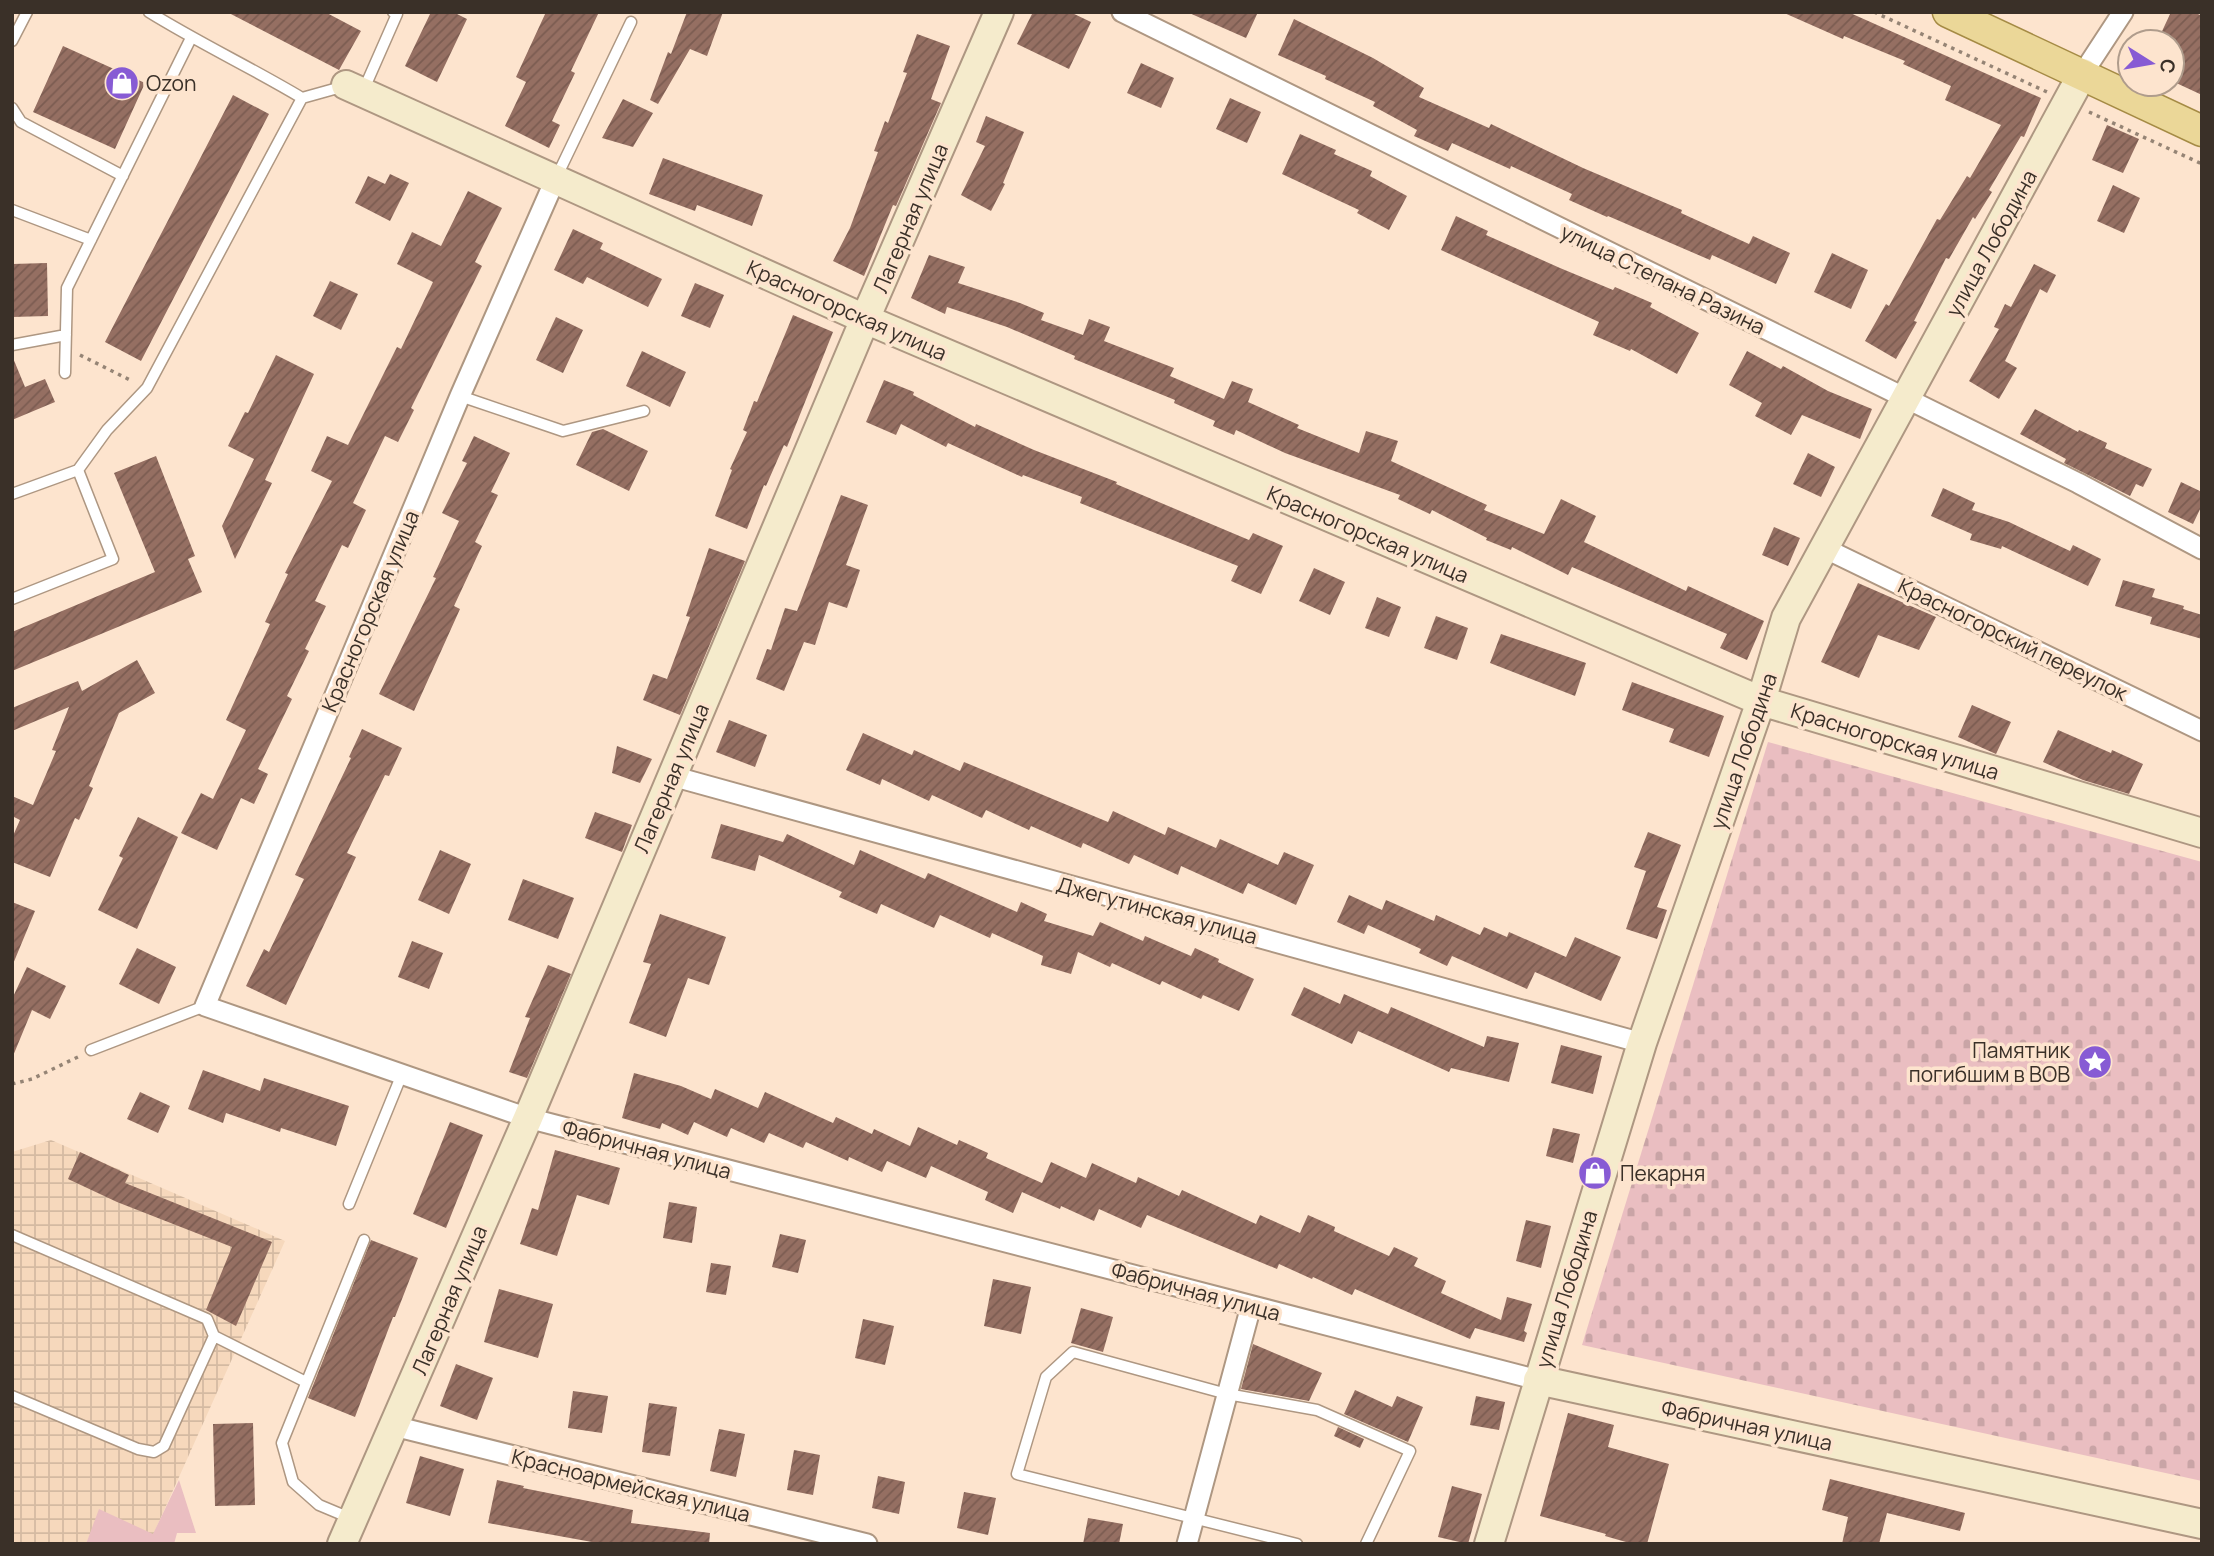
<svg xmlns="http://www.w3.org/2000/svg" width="2214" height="1556" font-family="Manrope,sans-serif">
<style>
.industrial{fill:url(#industrial-grid)}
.green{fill:#eabec1}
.cemetery{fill:url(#cemetery-stones)}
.building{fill:url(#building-hatch)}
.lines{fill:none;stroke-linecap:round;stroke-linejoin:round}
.lane-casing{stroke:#ae9782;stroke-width:13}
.street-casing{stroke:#ae9782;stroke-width:23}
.secondary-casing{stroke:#ae9782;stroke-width:32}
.primary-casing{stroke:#a58b45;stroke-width:33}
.path{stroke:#958475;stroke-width:3.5;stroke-dasharray:3.5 5;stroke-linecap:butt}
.lane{stroke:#fff;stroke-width:10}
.street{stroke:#fff;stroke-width:19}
.secondary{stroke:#f5ebcc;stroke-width:28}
.primary{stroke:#ebd798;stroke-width:30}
.labels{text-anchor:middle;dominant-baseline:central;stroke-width:7;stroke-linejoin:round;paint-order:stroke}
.poi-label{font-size:21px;fill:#3a3028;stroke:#fde4ce;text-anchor:start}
.street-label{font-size:21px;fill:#3a3028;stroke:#fde4ce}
</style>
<defs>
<pattern id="industrial-grid" width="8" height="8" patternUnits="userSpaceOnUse" patternTransform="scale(1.75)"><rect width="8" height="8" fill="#f6d8bc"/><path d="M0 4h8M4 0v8" fill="none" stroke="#d4baa2"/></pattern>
<pattern id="cemetery-stones" width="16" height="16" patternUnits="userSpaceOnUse" patternTransform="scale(1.75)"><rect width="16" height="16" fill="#eabec1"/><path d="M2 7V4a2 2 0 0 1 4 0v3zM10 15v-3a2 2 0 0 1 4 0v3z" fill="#c9a4a6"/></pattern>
<pattern id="building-hatch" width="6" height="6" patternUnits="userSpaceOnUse" patternTransform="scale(1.75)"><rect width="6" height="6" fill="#956f62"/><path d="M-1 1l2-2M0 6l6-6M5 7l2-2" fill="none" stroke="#7b5c51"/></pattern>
</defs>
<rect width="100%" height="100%" fill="#fde4ce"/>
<path class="industrial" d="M51,1140L285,1241L153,1535L100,1510L86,1544H12V1152Z"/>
<path class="green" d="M179,1480L196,1533H177L174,1544H86L99,1509L153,1534Z"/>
<path class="cemetery" d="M1768,742L2202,862V1481L1582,1345Z"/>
<path class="building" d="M227,12H325L361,31L339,70Z
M431,12H453L467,19L437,82L405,66Z
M546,12H599L571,71L575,73L552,121L560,125L549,148L505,126L526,82L516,77Z
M687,12H723L707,56L690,49L658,104L650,100L668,52L671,54Z
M1033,12H1070L1091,22L1069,69L1017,44Z
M1187,12H1258L1246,38Z
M1782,12H1848L2041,98L2024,137L2021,136L1989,190L1992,192L1975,219L1973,217L1949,259L1946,258L1914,321L1917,322L1896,359L1865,341L1886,304L1889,306L1937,219L1940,220L1967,176L1970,178L2001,125L1945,100L1951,86L1903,64L1905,61L1844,36L1843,39Z
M2171,12H2194L2202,16V95L2172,81V42H2157Z
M1294,19L1373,58L1424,88L1419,97L1489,128L1491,124L1583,168L1682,210L1681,213L1749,244L1753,236L1790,253L1776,284L1712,255L1710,260L1608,216L1607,217L1569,200L1572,194L1511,166L1510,169L1452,143L1448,151L1414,136L1417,130L1373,106L1375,102L1325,79L1326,76L1278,55Z
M917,34L950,46L931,99L941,103L896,206L893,205L864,276L833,261L850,228L878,152L874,151L885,121L888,123L907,73L903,72Z
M63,46L145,83L115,149L33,112Z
M1141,63L1174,78L1161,108L1127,93Z
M233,95L269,114L141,361L105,342Z
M1230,98L1261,112L1247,143L1216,129Z
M623,99L653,113L633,147L602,138Z
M986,116L1024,132L1003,183L1005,184L991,211L961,195L985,146L976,142Z
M2107,125L2139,139L2123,173L2092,160Z
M1300,134L1336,150L1334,154L1372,171L1370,176L1407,196L1389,230L1357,213L1359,210L1282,174Z
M663,158L763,195L752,226L697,205L695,211L649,194Z
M390,174L409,183L390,221L355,203L368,176L385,184Z
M2113,185L2140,198L2124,233L2097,221Z
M468,191L502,208L475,262L482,266L411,408L414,410L398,442L385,436L353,503L366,510L348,548L342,545L315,601L326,606L305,649L309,651L287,696L292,699L258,769L268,774L254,804L241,798L217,850L181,833L201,793L213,799L246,730L226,720L270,624L265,622L288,574L285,573L332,481L311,471L327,436L348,445L397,347L401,349L433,282L397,264L412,232L441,246Z
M1456,216L1488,231L1486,235L1560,268L1613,290L1615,287L1652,303L1650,307L1699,333L1677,374L1631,349L1630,351L1593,335L1599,322L1441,250Z
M573,229L603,243L600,249L662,279L648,307L587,277L583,284L554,270Z
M1832,253L1868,270L1851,309L1814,292Z
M929,255L965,267L958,283L1020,303L1044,313L1041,320L1083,335L1089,319L1110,327L1104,341L1174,368L1170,376L1224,399L1232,381L1253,389L1248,402L1299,425L1297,428L1359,453L1366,431L1398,441L1391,461L1487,505L1484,510L1544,534L1561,499L1596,516L1584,542L1686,591L1688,586L1764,621L1747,660L1720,648L1727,634L1572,567L1568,575L1512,547L1511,550L1486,540L1487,538L1432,510L1430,514L1398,499L1400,495L1285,453L1236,430L1234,435L1213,426L1215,421L1174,403L1175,400L1074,359L1075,356L1007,327L947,307L945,314L911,298Z
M47,263L48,316L12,317V264Z
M2034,264L2056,275L2047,293L2040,289L2005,361L2017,368L1999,399L1969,381L1999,329L1994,327L2005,304L2011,307Z
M330,281L358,294L341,330L313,316Z
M695,283L724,295L710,328L681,316Z
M793,315L833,332L787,447L784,445L766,486L764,485L747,529L715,516L732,470L730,469L747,432L743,430L754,401L757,402Z
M556,317L583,330L563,373L536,360Z
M642,351L686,372L670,407L626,386Z
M1747,351L1781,369L1783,366L1828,391L1872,409L1860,439L1802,415L1791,435L1755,416L1762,403L1729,385Z
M276,355L314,374L265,480L272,483L235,559L222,526L254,459L228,446L245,412L248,413Z
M13,358L25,387L45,379L55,402L12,420Z
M884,380L914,392L913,395L975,427L976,424L1034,450L1117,482L1116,484L1249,540L1253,533L1283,546L1261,594L1231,581L1238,566L1080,503L1082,497L1023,475L1022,477L948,443L946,447L901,424L896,435L866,422Z
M2035,409L2078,432L2079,430L2107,443L2105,448L2152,469L2143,487L2136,484L2130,496L2064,463L2066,459L2020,434Z
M603,429L648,451L629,491L576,465L592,432Z
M474,436L510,453L491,492L498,495L475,542L482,546L454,606L460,609L414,711L379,694L436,578L433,577L459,521L442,513L467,463L462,461Z
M1808,453L1835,467L1821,497L1793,484Z
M156,456L195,556L188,559L202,592L12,671V632L155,572L114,473Z
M2181,482L2202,492V505L2193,524L2168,512Z
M1943,488L1975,503L1972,510L2009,522L2070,551L2073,545L2101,559L2088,586L2002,546L2001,549L1970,540L1972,534L1931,516Z
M841,495L868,505L846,565L860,570L847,608L829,602L815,645L804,642L784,691L756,679L767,649L771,650L785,608L797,611Z
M1774,527L1800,538L1788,566L1762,555Z
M709,548L745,561L680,715L643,700L653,674L667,679L690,617L686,616Z
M1314,568L1345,582L1330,615L1299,601Z
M2123,580L2155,589L2152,597L2184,606L2183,609L2202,615V639L2150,624L2152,617L2115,606Z
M1858,583L1936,617L1919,650L1878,635L1859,678L1821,662Z
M1377,597L1401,607L1389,637L1365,628Z
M1436,616L1468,628L1457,660L1424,648Z
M1501,634L1586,663L1575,696L1490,663Z
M137,660L155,693L119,713L89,786L93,788L79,820L75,818L50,877L12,862V838L20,820L12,816V796L33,805L56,751L52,750L69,707L12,731V708L78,681L82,691Z
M1632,682L1724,716L1709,757L1669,742L1674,729L1622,710Z
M1972,705L2011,722L1996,754L1958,737Z
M729,720L767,735L755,767L716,752Z
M362,729L402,748L389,776L385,775L347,853L356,857L286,1005L246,986L264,949L269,952L304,879L295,875L351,758L349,757Z
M2058,730L2111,753L2112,750L2143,764L2129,794L2083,780L2043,762Z
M863,733L912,755L914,750L960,771L964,762L1108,822L1113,811L1165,835L1168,827L1216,848L1220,839L1278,865L1284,852L1314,865L1296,905L1248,883L1243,894L1181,866L1178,875L1134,855L1129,864L1083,843L1081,848L1031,826L1029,830L986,810L982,818L932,795L929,801L882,779L880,785L846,770Z
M617,746L652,759L640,783L612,773Z
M595,812L632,825L622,852L585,838Z
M138,817L178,837L137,929L98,910L123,858L119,856Z
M721,824L783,842L787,834L854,865L860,850L925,879L928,873L1017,912L1021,902L1047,914L1044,921L1093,936L1100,922L1143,941L1145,936L1191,956L1195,948L1219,959L1218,962L1254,979L1239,1011L1203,995L1201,999L1162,981L1160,985L1112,963L1110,967L1078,952L1071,974L1041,965L1043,956L992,933L990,938L940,915L934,928L881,904L877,914L839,897L842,892L759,855L755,871L711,858Z
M1648,832L1681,845L1657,907L1667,910L1657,939L1626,929L1646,871L1634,867Z
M440,850L471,864L449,914L418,900Z
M523,879L574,898L558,939L508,920Z
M1349,895L1382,910L1386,900L1434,921L1436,915L1480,935L1484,927L1507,937L1509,932L1566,957L1575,937L1621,957L1601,1001L1535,972L1527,989L1452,956L1447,966L1419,953L1421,949L1368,925L1364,934L1337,922Z
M12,902L35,911L13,964H12Z
M660,914L726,937L709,985L688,978L666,1037L629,1023L651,964L643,962Z
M412,941L443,953L429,989L398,977Z
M137,948L176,967L159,1004L119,984Z
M548,965L571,974L527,1078L509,1072L530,1018L525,1017Z
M27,967L66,986L50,1019L32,1010L13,1056L12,999Z
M1304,987L1340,1004L1344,994L1388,1014L1391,1007L1484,1047L1487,1036L1519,1043L1509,1082L1451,1068L1449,1072L1358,1031L1352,1044L1327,1032L1291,1015Z
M1561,1045L1602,1056L1593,1094L1551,1083Z
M203,1070L260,1091L264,1078L349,1106L336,1146L281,1128L280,1132L226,1113L223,1123L188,1109Z
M634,1073L681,1086L711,1099L715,1089L758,1108L765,1092L833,1123L836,1117L872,1134L874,1129L910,1146L918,1127L957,1145L959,1140L988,1153L986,1158L1042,1183L1051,1162L1086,1178L1092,1163L1136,1183L1138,1177L1179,1196L1182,1190L1256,1224L1260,1215L1300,1233L1308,1215L1335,1227L1334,1231L1389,1256L1394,1247L1418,1258L1414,1266L1446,1281L1441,1293L1501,1320L1507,1297L1532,1304L1524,1331L1527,1333L1524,1342L1475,1328L1470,1339L1355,1289L1352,1295L1313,1277L1312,1279L1279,1264L1277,1269L1147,1215L1141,1228L1099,1209L1094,1221L1061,1206L1060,1209L1022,1192L1013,1213L985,1200L988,1192L931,1166L926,1178L887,1161L882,1172L849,1157L848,1161L806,1142L803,1148L769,1133L764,1143L731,1128L727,1137L694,1122L688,1135L662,1123L660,1129L622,1118Z
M140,1092L170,1106L158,1133L127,1119Z
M450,1122L483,1135L446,1228L413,1214Z
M1553,1128L1580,1134L1573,1163L1546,1156Z
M555,1150L620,1168L609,1205L577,1195L557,1256L520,1244L532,1208L538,1210Z
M80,1152L129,1175L125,1183L272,1242L236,1326L206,1310L232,1247L117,1202L68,1179Z
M669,1202L697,1207L692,1243L663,1238Z
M1526,1220L1551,1226L1541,1268L1516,1261Z
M780,1234L806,1240L798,1273L772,1267Z
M371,1240L418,1258L395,1317H393L355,1417L308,1398Z
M711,1263L731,1266L726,1295L706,1292Z
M993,1279L1031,1287L1021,1334L984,1326Z
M499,1289L553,1304L538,1358L484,1342Z
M1081,1308L1113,1317L1103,1352L1071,1343Z
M863,1319L894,1326L885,1365L855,1358Z
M1253,1344L1322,1373L1309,1401L1241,1389Z
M456,1364L493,1378L477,1420L440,1406Z
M1355,1390L1392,1407L1397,1396L1423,1407L1408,1442L1344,1414Z
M573,1391L608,1396L602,1433L568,1428Z
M1476,1396L1505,1402L1499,1430L1470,1425Z
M649,1403L677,1407L670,1456L642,1452Z
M1568,1413L1614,1425L1608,1447L1669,1464L1647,1544H1633L1605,1536L1606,1534L1540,1516Z
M253,1423L255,1505L215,1506L213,1424Z
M1338,1427L1364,1439L1360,1448L1334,1436Z
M719,1429L745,1434L736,1477L710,1471Z
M794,1450L820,1455L813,1495L787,1490Z
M420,1456L464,1469L450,1516L406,1503Z
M878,1476L905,1482L899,1514L872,1508Z
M1830,1479L1965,1513L1960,1531L1887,1513L1879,1544H1842L1848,1517L1822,1510Z
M497,1480L524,1486L523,1488L633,1510L631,1523L710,1533L709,1544H603L488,1523Z
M1452,1486L1482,1494L1468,1544L1438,1537Z
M964,1492L996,1498L988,1535L957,1528Z
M1088,1518L1123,1524L1119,1544H1083Z"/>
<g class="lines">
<g class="lane-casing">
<path id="lane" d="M149,12C199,43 252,68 302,98
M12,41L27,12
M364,89L397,14L393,12
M12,108L21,122L123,176
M557,176L631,22
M12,210L91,240
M12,345L66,335
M65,373L67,288L191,38
M460,396L563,431L644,411
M12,494L78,470
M12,599L113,559L78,470L107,430L147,388L302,98L345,86
M91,1050L205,1006
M349,1204L402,1074
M12,1235L207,1319L214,1336L306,1382
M12,1396L138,1449L154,1452L164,1446L214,1336
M350,1518L319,1505L293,1482L282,1443L364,1240
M1297,1544L1017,1474L1046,1377L1073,1352L1227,1394L1317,1410L1410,1451L1366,1544"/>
</g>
<g class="street-casing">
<path id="street" d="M1122,12L2078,483L2202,549
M2083,73L2123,12
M555,180L460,396L205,1006L528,1118L1538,1380
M1824,548L2202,731
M672,776L1642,1043
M394,1426L867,1544
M1187,1544L1251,1306"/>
</g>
<g class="secondary-casing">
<path id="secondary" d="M346,85L865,319L1761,701L2202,833
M1538,1380L2202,1524
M342,1544L528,1118L865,319L999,12
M1489,1544L1642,1043L1761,701L1786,618L2083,73"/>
</g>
<g class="primary-casing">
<path id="primary" d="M1948,12L2202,131"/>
</g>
<path class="path" d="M1874,12L2047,92
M2089,112L2202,164
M80,355L132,381
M12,1084L32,1079L80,1056"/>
<use href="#lane" class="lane"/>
<use href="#street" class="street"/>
<use href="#secondary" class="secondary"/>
<use href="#primary" class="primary"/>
</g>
<defs>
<g id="shop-disc" transform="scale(1.75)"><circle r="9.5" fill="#875bd4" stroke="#fde4ce"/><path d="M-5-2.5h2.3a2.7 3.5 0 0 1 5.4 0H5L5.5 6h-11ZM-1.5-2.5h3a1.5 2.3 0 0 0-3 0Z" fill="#fff"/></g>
<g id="sight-disc" transform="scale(1.75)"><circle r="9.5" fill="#875bd4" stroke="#fde4ce"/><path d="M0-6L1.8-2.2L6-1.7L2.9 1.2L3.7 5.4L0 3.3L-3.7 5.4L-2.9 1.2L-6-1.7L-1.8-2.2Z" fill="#fff"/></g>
</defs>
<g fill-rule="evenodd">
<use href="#shop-disc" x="122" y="83"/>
<use href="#sight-disc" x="2095" y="1062"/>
<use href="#shop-disc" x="1595" y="1173"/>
</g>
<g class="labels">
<g class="poi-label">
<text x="146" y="83">Ozon</text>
<text x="2070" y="1050" text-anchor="end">Памятник<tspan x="2070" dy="24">погибшим в ВОВ</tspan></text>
<text x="1620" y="1173">Пекарня</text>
</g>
<g class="street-label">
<text transform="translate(910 218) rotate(-67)">Лагерная улица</text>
<text transform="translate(1991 243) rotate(-61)">улица Лободина</text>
<text transform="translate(1663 279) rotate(26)">улица Степана Разина</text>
<text transform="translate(847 310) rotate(24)">Красногорская улица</text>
<text transform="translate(1368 534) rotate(23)">Красногорская улица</text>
<text transform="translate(370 611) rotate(-67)">Красногорская улица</text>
<text transform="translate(2013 639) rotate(26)">Красногорский переулок</text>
<text transform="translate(1895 741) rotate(17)">Красногорская улица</text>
<text transform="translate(1743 751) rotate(-71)">улица Лободина</text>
<text transform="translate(671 778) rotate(-67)">Лагерная улица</text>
<text transform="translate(1157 910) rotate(15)">Джегутинская улица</text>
<text transform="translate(647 1149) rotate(15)">Фабричная улица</text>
<text transform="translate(1566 1289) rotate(-73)">улица Лободина</text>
<text transform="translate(1196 1291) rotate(15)">Фабричная улица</text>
<text transform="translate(449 1300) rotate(-67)">Лагерная улица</text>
<text transform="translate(1747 1425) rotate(12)">Фабричная улица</text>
<text transform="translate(631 1485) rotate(14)">Красноармейская улица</text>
</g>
</g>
<rect width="2214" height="1556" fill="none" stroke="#3a3028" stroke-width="28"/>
<g transform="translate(2151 63) rotate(101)"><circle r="33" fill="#fde4ce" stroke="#af9c8c" stroke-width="2"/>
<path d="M0-5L12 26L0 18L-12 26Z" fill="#875bd4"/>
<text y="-10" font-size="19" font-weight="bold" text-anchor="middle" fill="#3a3028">С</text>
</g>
</svg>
